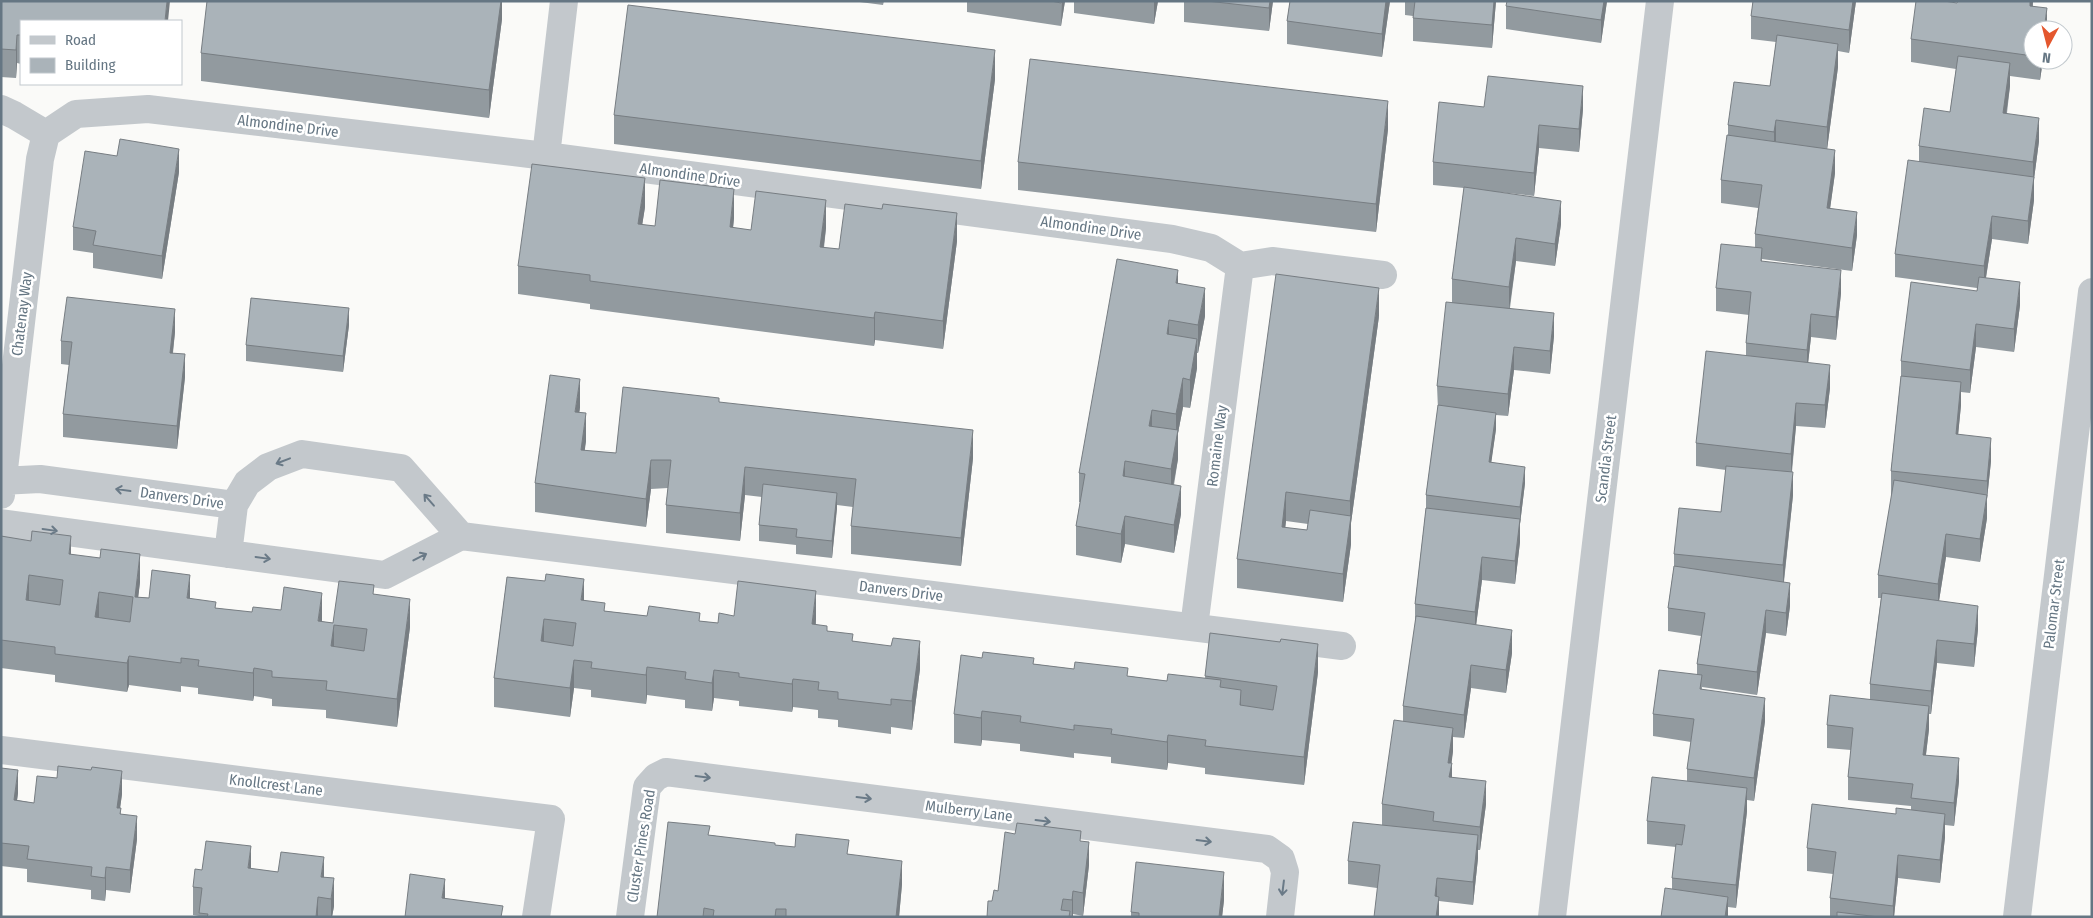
<svg xmlns="http://www.w3.org/2000/svg" width="2093" height="918" font-family="'Fira Sans Condensed',sans-serif">
<style>
.lines{fill:none;stroke-linecap:round;stroke-linejoin:round}
.minor{stroke:#c3c8cc;stroke-width:28}
.wall{fill:#929a9f;fill-rule:evenodd}
.shaded-wall{fill:#777d82}
.building{fill:#aab3b9;stroke:#777d82;fill-rule:evenodd}
.oneway{stroke:#6a7a87}
.labels{text-anchor:middle;dominant-baseline:central;stroke-width:5;stroke-linejoin:round;paint-order:stroke}
.street-label{font-size:15px;fill:#657683;stroke:#fff}
</style>
<rect width="100%" height="100%" fill="#fafaf8"/>
<g class="lines">
<path class="minor" d="M1,109L14,115L46,134L76,114L148,109L546,156L1172,239L1211,248L1240,266L1272,261L1383,275
M546,156L564,1
M1,481L40,479L234,505L247,483L268,467L302,454L401,468L461,536
M1,495L40,159L46,134
M1,523L385,575L461,536L1342,646
M228,554L234,505
M1194,627L1240,266
M1,750L551,819L536,917
M630,917L647,787L656,777L666,772L1267,849L1281,859L1285,872L1280,917
M1552,917L1660,1
M2017,917L2092,292"/>
</g>
<path class="wall" d="M1,1L21,21V64L17,63L16,78L1,77Z
M502,1V19L489,118L201,81V53Z
M852,1H884L883,5Z
M967,1H1065L1061,26L967,12Z
M1074,1H1158L1154,24L1074,13Z
M1184,1H1273L1269,31L1184,22Z
M1290,1H1390L1382,57L1287,44V21Z
M1405,1H1496L1492,48L1413,41V16L1405,15Z
M1607,1L1601,43L1506,29V6Z
M1753,1H1856L1849,53L1838,51V67L1827,149L1835,173L1830,208L1857,235L1852,271L1762,259V262L1841,293L1836,340L1811,337L1808,363L1830,388L1825,428L1796,426L1792,472L1793,495L1784,582L1790,606L1786,636L1766,633L1757,695L1702,687V689L1765,721L1754,801L1747,800V811L1736,908L1728,907V917L1672,889V878L1676,847L1647,844V821L1687,781V769L1691,742L1653,736V714L1697,675V664L1701,636L1668,631V608L1674,566V554L1721,512L1726,470L1696,466V443L1746,356V343L1749,315L1716,311V288L1755,247V234L1758,208L1721,203V180L1728,135V125L1770,86L1776,42L1751,39V16Z
M2033,1V6L2047,30H2033V60H2043L2040,80L2010,76V86L2007,113L2039,141L2034,179V200L2028,244L1992,239L1986,278L2020,305L2014,352L1976,347L1970,393L1961,392V405L1958,434L1991,461L1987,499V518L1980,562L1946,557L1939,601L1978,629L1974,667L1937,663L1931,714H1929V729L1926,755L1959,781L1954,826L1945,825V837L1940,883L1898,878L1894,917H1830V898L1833,874L1807,871V848L1896,814L1911,810V806L1848,800V777L1851,750L1827,748V725L1870,700V684L1881,598H1878V575L1892,494H1891V471L1901,376V361L1977,291V288L1895,277V254L1919,162V146L1950,112L1956,69L1911,62V39L1957,3Z
M995,79L981,189L614,144V115Z
M1484,107L1583,109L1579,152L1539,148L1534,196L1498,192L1561,224L1555,266L1516,261L1510,308L1554,336L1550,374L1514,370L1508,416L1496,415V429L1491,462L1525,483L1520,524V542L1515,584L1482,580L1476,625L1512,653L1506,693L1471,688L1464,738L1453,737V751L1451,763L1452,777L1486,804L1480,850H1478V858L1473,905L1439,901V917L1377,888L1348,884V861L1382,825V804L1403,722V706L1415,627V604L1426,508V495L1438,409L1437,386L1452,302V279L1464,188L1433,185V162Z
M1388,129L1376,232L1018,190V162Z
M179,172L162,279L93,268V253L73,250V227Z
M645,207L642,225L655,226L734,218L733,228L751,230L826,228L824,248L839,249L957,241L943,349L875,340L874,346L590,309V304L518,294V266Z
M1178,283L1205,316L1198,353H1197V368L1190,408L1183,407L1178,433V459L1174,485L1181,514L1174,553L1125,544L1121,563L1076,555V526L1080,502H1079V473Z
M1379,316L1351,523V544L1343,602L1237,588V559ZM1286,521L1308,524L1307,530L1285,528Z
M349,325L343,372L246,361V345Z
M175,332L173,353L185,377L177,449L63,437V414L69,365L61,364V341Z
M719,402L973,458L961,566L851,554V526L853,507L837,505L832,558L796,554V545L759,541V525L762,497L745,495L740,541L666,533V505L668,488L651,489L646,527L535,512V483L580,408L579,412L586,441L584,451L616,453Z
M1,536L71,554L140,582L138,597L149,598H190L216,608L333,623L374,594L410,627L397,727L326,718V710L272,706V699L254,696L253,701L198,694V688L181,686V692L129,685L127,692L55,682V675L1,668Z
M507,577L584,601L605,611L647,616L718,623L734,616L816,619V624L827,631L853,641L920,669L912,730L891,727V734L838,727V720L818,718V710L793,707L792,712L739,706V701L714,698L712,711L685,708V700L647,695L646,704L591,697V690L574,688L570,717L494,707V678Z
M1210,633L1318,672L1304,785L1205,774V768L1168,763L1167,770L1111,763V757L1074,753V758L1020,751V744L982,740L981,746L954,743V714L1034,664L1167,681L1205,678Z
M1,768L18,793L17,800L34,803L122,794L120,808L121,815L137,839L130,893L106,890L105,901L91,899V890L27,882V869L1,866Z
M710,835L775,845L849,854L902,884L899,917H657Z
M1081,841L1089,865L1083,916L1073,914V917H987L998,891Z
M251,869L324,877L334,906L332,917H199V916L193,915V887L202,870Z
M1224,900L1222,917H1131V912Z"/>
<path class="shaded-wall" d="M167,1H170L168,21H165Z
M501,1H502V19L489,118V90Z
M1062,1H1065L1061,26Z
M1154,1H1158L1154,24Z
M1270,1H1273L1269,31V8Z
M1386,1H1390L1382,57V34Z
M1494,1H1496L1492,48V25Z
M1604,1H1607L1601,43V20Z
M1853,1H1856L1849,53V30Z
M2030,1H2033L2030,29Z
M2047,8V30H2044Z
M17,35V63L16,78V50Z
M1838,44V67L1827,150V127Z
M995,50V79L981,189V161Z
M2040,60H2043L2040,80Z
M2010,63V86L2003,136V113Z
M1583,86V109L1579,152V129Z
M1388,101V129L1376,232V204Z
M2039,118V141L2034,179V200L2028,244V221L2033,184V162Z
M1776,120V143L1774,155V132Z
M1539,125V148L1534,196V173Z
M179,149V172L162,279V256Z
M1835,150V173L1827,231V208Z
M645,178V207L638,252V224Z
M734,189V218L730,256V227Z
M826,200V228L820,275V247Z
M1561,201V224L1555,266V244Z
M1857,212V235L1852,271V248Z
M957,213V241L943,349V321Z
M1992,216V239L1984,289V266Z
M1516,238V261L1509,310V287Z
M1178,270V298L1176,283Z
M1841,270V293L1836,340V317Z
M2020,282V305L2014,352V329Z
M1205,288V316L1198,353V325Z
M1379,288V316L1351,523V544L1343,602V574L1350,523V501Z
M349,308V325L343,372V356Z
M175,309V332L170,376V353Z
M875,312V340L874,346V318Z
M1554,313V336L1550,374V351Z
M1811,314V337L1807,373V350Z
M1169,320V349L1167,334Z
M1976,324V347L1970,393V370Z
M1197,339V368L1190,408V380Z
M1514,347V370L1508,416V394Z
M185,354V377L177,449V426Z
M1830,365V388L1825,428V405Z
M1183,378V407L1178,433V459L1171,497V469L1176,441V414Z
M580,379V408L575,440V412Z
M1961,382V405L1956,457V434Z
M1796,403V426L1791,477V454Z
M1152,410V438L1149,426Z
M586,413V441L581,479V450Z
M1496,413V429L1489,479V462Z
M973,430V458L961,566V538Z
M1991,438V461L1987,499V518L1980,562V539L1987,498V481Z
M651,460V489L646,527V499Z
M1125,461V490L1123,476Z
M745,467V495L740,541V513Z
M1525,467V483L1520,524V507Z
M1793,472V495L1783,588V565Z
M1181,486V514L1174,553V525Z
M1286,492V521L1282,556V527Z
M837,493V509L832,558V541Z
M1125,516V544L1121,563V534Z
M1520,519V542L1515,584V561Z
M1946,534V557L1938,607V584Z
M71,536V565L69,554Z
M140,554V582L135,625V597Z
M1482,557V580L1475,634V612Z
M29,575V603L26,600Z
M190,575V604L187,598Z
M584,579V607L581,600Z
M1790,583V606L1786,636V613Z
M816,591V619L812,652V624Z
M99,592V621L95,617Z
M322,593V621L318,649V621Z
M410,599V627L397,727V699Z
M1978,606V629L1974,667V644Z
M1766,610V633L1757,695V672Z
M544,619V647L541,641Z
M334,625V653L331,646Z
M1512,630V653L1506,693V670Z
M1937,640V663L1931,714V691Z
M920,641V669L912,730V701Z
M1318,644V672L1304,785V757Z
M129,656V685L127,692V663Z
M574,660V688L570,717V688Z
M1471,665V688L1464,738V715Z
M647,667V695L646,704V675Z
M254,668V696L253,701V673Z
M714,670V698L712,711V683Z
M793,679V707L792,712V684Z
M1241,690V719L1240,705Z
M1765,698V721L1754,801V778Z
M1929,706V729L1923,778V755Z
M982,711V740L981,746V718Z
M1453,728V751L1451,768L1452,763V786L1449,800L1448,763Z
M1168,735V763L1167,770V742Z
M1959,758V781L1954,826V803Z
M18,770V793L14,823V800Z
M122,771V794L117,830V808Z
M1486,781V804L1480,850V827Z
M1747,788V811L1736,908V885Z
M1945,814V837L1940,883V860Z
M137,816V839L130,893V870Z
M1478,835V858L1473,905V882Z
M1089,842V865L1083,916V893Z
M251,846V875L248,868Z
M1898,855V878L1894,917H1893V906Z
M324,857V885L321,877Z
M902,861V884L899,917H896Z
M106,867V890L105,901V878Z
M1224,872V900L1222,917H1219Z
M334,878V906L332,917H331V899Z
M1437,878V901L1435,896Z
M445,879V902L442,898Z
M1073,891V917H1072V900Z
M318,897V917H316Z
M1439,897V917H1436Z
M1728,897V917H1725Z"/>
<path class="building" d="M1,1H167L165,21H21V35H17L16,50L1,49Z
M207,1H501L489,90L201,53Z
M1051,1H1062L1061,3Z
M1207,1H1270L1269,8Z
M1290,1H1386L1382,34L1287,21Z
M1415,1H1494L1492,25L1413,18Z
M1507,1H1604L1601,20L1506,6Z
M1753,1H1853L1849,30L1751,16Z
M1916,1H1944L1957,3L1958,1H2030V6L2047,8L2044,30H2033V56L1911,39Z
M628,5L995,50L981,161L614,115Z
M1777,35L1838,44L1827,127L1776,120L1774,132L1728,125L1734,82L1770,86Z
M1958,56L2010,63L2003,113L2039,118L2033,162L1919,146L1924,108L1950,112Z
M1030,59L1388,101L1376,204L1018,162Z
M1488,76L1583,86L1579,129L1539,125L1534,173L1433,162L1439,102L1484,107Z
M1727,135L1835,150L1827,208L1857,212L1852,248L1755,234L1762,185L1721,180Z
M120,139L179,149L162,256L93,245L96,231L73,227L85,151L117,156Z
M1908,160L2034,177L2028,221L1992,216L1984,266L1895,254Z
M532,164L645,178L638,224L655,226L660,180L734,189L730,227L751,230L756,191L826,200L820,247L839,249L845,204L882,209L883,204L957,213L943,321L875,312L874,318L590,281V275L518,266Z
M1464,187L1561,201L1555,244L1516,238L1509,287L1452,279Z
M1721,244L1762,248L1761,261L1841,270L1836,317L1811,314L1807,350L1746,343L1751,292L1716,288Z
M1117,259L1178,270L1176,283L1205,288L1198,325L1169,320L1167,334L1197,339L1190,380L1183,378L1176,414L1152,410L1149,426L1178,430L1171,469L1125,461L1123,476L1181,486L1174,525L1125,516L1121,534L1076,526L1085,474L1079,473Z
M1276,274L1379,288L1350,501L1286,492L1282,527L1307,530L1310,510L1351,516L1343,574L1237,559Z
M1979,277L2020,282L2014,329L1976,324L1970,370L1901,361L1911,282L1977,291Z
M67,297L175,309L170,353L185,354L177,426L63,414L72,342L61,341Z
M251,298L349,308L343,356L246,345Z
M1446,302L1554,313L1550,351L1514,347L1508,394L1437,386Z
M1706,351L1830,365L1825,405L1796,403L1791,454L1696,443Z
M550,375L580,379L575,412L586,413L581,450L616,453L623,387L719,398V402L973,430L961,538L851,526L856,479L745,467L740,513L666,505L671,460H651L646,499L535,483Z
M1901,376L1961,382L1956,434L1991,438L1987,481L1891,471Z
M1438,405L1496,413L1489,462L1525,467L1520,507L1426,495Z
M1726,466L1793,472L1783,565L1674,554L1679,508L1721,512Z
M1894,480L1987,495L1980,539L1946,534L1938,584L1878,575Z
M763,484L837,493L832,541L796,537L797,529L759,525Z
M1426,508L1520,519L1515,561L1482,557L1475,612L1415,604Z
M32,531L71,536L69,554L100,558L101,549L140,554L135,597L149,598L152,570L190,575L187,598L216,602L215,608L252,612L253,607L281,610L284,587L322,593L318,621L333,623L339,581L374,585L373,594L410,599L397,699L326,690L327,681L272,677V671L254,668L253,673L198,666L199,660L181,658V663L129,656L127,663L55,654V647L1,640V536L31,541ZM29,575L63,580L60,605L26,600ZM99,592L133,597L130,622L95,617ZM334,625L367,629L364,651L331,646Z
M1674,566L1790,583L1786,613L1766,610L1757,672L1697,664L1705,613L1668,608Z
M546,574L584,579L581,600L605,603L604,611L647,616L649,606L700,613L699,621L718,623L719,613L734,616L738,581L816,591L812,624L827,626V631L853,634L852,641L891,646L893,638L920,641L912,701L891,699V705L838,699V692L818,690L819,682L793,679L792,684L739,677V673L714,670L712,683L685,679L686,672L647,667L646,675L591,668L592,662L574,660L570,688L494,678L507,577L545,581ZM544,619L576,623L573,646L541,641Z
M1882,593L1978,606L1974,644L1937,640L1931,691L1870,684Z
M1416,616L1512,630L1506,670L1471,665L1464,715L1403,706Z
M1210,633L1280,642L1281,639L1318,644L1304,757L1205,746L1206,740L1168,735L1167,742L1111,734L1112,729L1074,725V730L1020,722L1021,716L982,711L981,718L954,714L961,655L982,658L983,652L1034,658L1033,664L1074,669L1075,662L1128,668L1127,676L1167,681L1168,674L1221,680L1220,687L1241,690L1240,705L1273,710L1277,686L1205,676Z
M1659,670L1702,675L1700,689L1765,698L1754,778L1687,769L1694,719L1653,714Z
M1830,695L1929,706L1923,755L1959,758L1954,803L1911,798L1913,784L1848,777L1853,728L1827,725Z
M1394,720L1453,728L1448,763H1452L1449,777L1486,781L1480,827L1433,821L1434,812L1382,804Z
M58,766L91,770L92,767L122,771L117,808H121L120,814L137,816L130,870L106,867L105,878L91,876L92,867L27,859L29,846L1,843V768L18,770L14,800L34,803L37,776L57,778Z
M1652,777L1747,788L1736,885L1672,878L1676,844L1682,845L1685,825L1647,821Z
M1812,804L1896,814V808L1945,814L1940,860L1898,855L1893,906L1830,898L1836,852L1807,848Z
M668,822L710,826L708,835L775,843V845L795,847L796,834L849,840L847,854L902,861L896,917H786V909H776L775,917H713L714,910L704,908L703,917H657Z
M1353,822L1478,835L1473,882L1437,878L1435,896L1439,897L1436,917H1374L1380,865L1348,861Z
M1017,823L1081,831L1080,841L1089,842L1083,893L1073,891L1072,900L1063,899L1061,910L1070,911L1069,917H987L988,901H992L994,890L998,891L1005,832L1015,834Z
M206,841L251,846L248,868L278,872L281,852L324,857L321,877L334,878L331,899L318,897L316,917H207L208,914L199,913L202,888L193,887L195,869L202,870Z
M1136,862L1224,872L1219,917H1139V913L1131,912Z
M410,874L445,879L442,898L503,906L501,917H405Z
M1665,888L1728,897L1725,917H1661Z
M1837,912L1879,917H1837Z"/>
<defs><path id="oneway-shaft" d="M-6 0H5M1.5-3L5.5 0L1.5 3" fill="none" stroke-width="1.6" stroke-linecap="round" stroke-linejoin="round" transform="scale(1.25)"/></defs>
<g class="oneway">
<use href="#oneway-shaft" transform="translate(283 461) rotate(159)"/>
<use href="#oneway-shaft" transform="translate(123 490) rotate(-172)"/>
<use href="#oneway-shaft" transform="translate(429 500) rotate(-131)"/>
<use href="#oneway-shaft" transform="translate(50 530) rotate(8)"/>
<use href="#oneway-shaft" transform="translate(420 557) rotate(-27)"/>
<use href="#oneway-shaft" transform="translate(263 558) rotate(8)"/>
<use href="#oneway-shaft" transform="translate(703 777) rotate(7)"/>
<use href="#oneway-shaft" transform="translate(864 798) rotate(7)"/>
<use href="#oneway-shaft" transform="translate(1043 821) rotate(7)"/>
<use href="#oneway-shaft" transform="translate(1204 841) rotate(7)"/>
<use href="#oneway-shaft" transform="translate(1283 888) rotate(97)"/>
</g>
<g class="labels">
<g class="street-label">
<text transform="translate(288 126) rotate(7)">Almondine Drive</text>
<text transform="translate(690 175) rotate(8)">Almondine Drive</text>
<text transform="translate(1091 228) rotate(8)">Almondine Drive</text>
<text transform="translate(22 314) rotate(-83)">Chatenay Way</text>
<text transform="translate(1217 446) rotate(-83)">Romaine Way</text>
<text transform="translate(1606 459) rotate(-83)">Scandia Street</text>
<text transform="translate(182 498) rotate(8)">Danvers Drive</text>
<text transform="translate(901 591) rotate(7)">Danvers Drive</text>
<text transform="translate(2054 604) rotate(-83)">Palomar Street</text>
<text transform="translate(276 785) rotate(7)">Knollcrest Lane</text>
<text transform="translate(969 811) rotate(7)">Mulberry Lane</text>
<text transform="translate(641 846) rotate(-81)">Cluster Pines Road</text>
</g>
</g>
<rect width="2093" height="918" fill="none" stroke="#657683" stroke-width="5"/>
<rect x="20" y="20" width="162" height="65" fill="#ffffff" stroke="#c1c8cd"/>
<rect x="30" y="36" width="25" height="8" fill="#c3c8cc" stroke="#c1c8cd"/>
<text x="65" y="45" font-size="15" fill="#657683">Road</text>
<rect x="30" y="58" width="25" height="15" fill="#aab3b9" stroke="#c1c8cd"/>
<text x="65" y="70" font-size="15" fill="#657683">Building</text>
<g transform="translate(2048 45) rotate(187)"><circle r="24" fill="#ffffff" stroke="#c1c8cd"/>
<path d="M0-4L9 19L0 12L-9 19Z" fill="#e4572e"/>
<text y="-8" font-size="14" font-weight="bold" text-anchor="middle" fill="#657683">N</text>
</g>
</svg>
